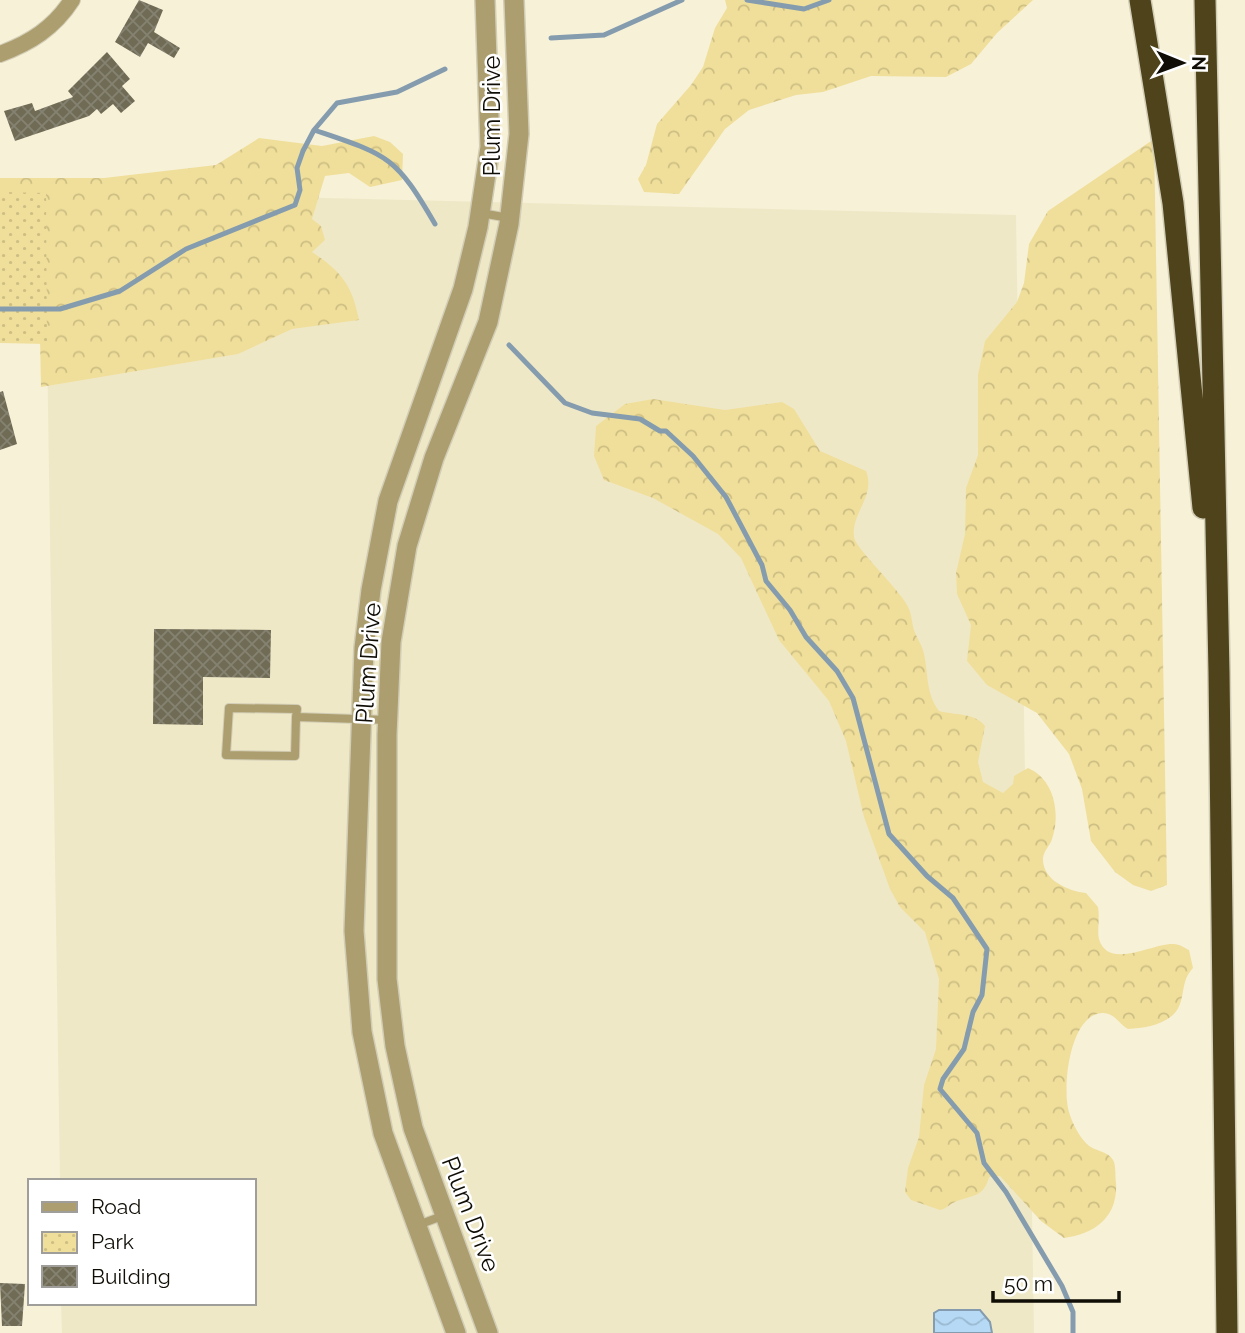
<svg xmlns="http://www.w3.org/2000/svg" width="1245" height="1333" font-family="Raleway,sans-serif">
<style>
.built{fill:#efe8c7}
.forest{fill:url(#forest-crowns)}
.park{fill:url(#park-dots)}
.water{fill:url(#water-waves);stroke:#849cae;stroke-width:2}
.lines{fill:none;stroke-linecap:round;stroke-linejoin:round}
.stream{stroke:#849cae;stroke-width:5}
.building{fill:url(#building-cross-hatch)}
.service-casing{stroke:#d2cdb6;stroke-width:10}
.minor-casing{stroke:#d2cdb6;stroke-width:18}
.tertiary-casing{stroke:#d2cdb6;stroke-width:22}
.motorway-casing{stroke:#d2cdb6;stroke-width:24}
.service{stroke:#ac9e6e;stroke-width:8}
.minor{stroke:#ac9e6e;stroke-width:16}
.tertiary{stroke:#ac9e6e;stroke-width:19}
.motorway{stroke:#4f431b;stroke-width:21}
.labels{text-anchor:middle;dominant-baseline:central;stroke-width:5;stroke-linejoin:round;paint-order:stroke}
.street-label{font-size:24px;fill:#0f0d05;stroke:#fff}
</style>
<defs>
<pattern id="forest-crowns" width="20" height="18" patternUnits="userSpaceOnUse" patternTransform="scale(1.75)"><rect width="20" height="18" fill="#f0df9a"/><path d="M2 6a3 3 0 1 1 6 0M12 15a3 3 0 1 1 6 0" fill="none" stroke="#cdbe83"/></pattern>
<pattern id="park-dots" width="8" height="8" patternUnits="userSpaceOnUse" patternTransform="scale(1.75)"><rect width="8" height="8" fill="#f0df9a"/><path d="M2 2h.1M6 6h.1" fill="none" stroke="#cdbe83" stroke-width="1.8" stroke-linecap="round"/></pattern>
<pattern id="water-waves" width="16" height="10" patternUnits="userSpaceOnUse" patternTransform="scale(1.75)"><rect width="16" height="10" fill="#b6daf6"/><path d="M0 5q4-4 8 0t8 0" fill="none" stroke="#9bbad1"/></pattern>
<pattern id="building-cross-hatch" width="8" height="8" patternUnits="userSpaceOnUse" patternTransform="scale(1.75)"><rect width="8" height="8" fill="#706b55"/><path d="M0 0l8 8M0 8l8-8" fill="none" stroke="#858272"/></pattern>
</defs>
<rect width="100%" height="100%" fill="#f7f1d8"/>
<path class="built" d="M240,196L1016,215L1034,1333H62L61,1303H254V1181H60L47,344Z"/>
<path class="forest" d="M725,0H1033L997,33L971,64L946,77L871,76L823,92L796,95L749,110L725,129L679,194L644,192L638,179L646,165L657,124L691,85L703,67L715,28L727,8Z
M374,136L390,142L403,154L402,180L370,187L349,173L325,176L312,219L321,226L325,240L312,252C342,272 352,285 359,320L292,329L238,354L41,387L40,338L0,336V178H104L216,165L259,138L322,146Z
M1154,139L1167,885L1151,891L1133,885L1115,872L1091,841L1082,789L1069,754L1037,713L987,685L967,661L971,625L957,594L956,573L965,534L966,488L978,455V375L985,341L1017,302L1024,283L1029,244L1048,211Z
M653,399L725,410L782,402L794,409L820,451L866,471C876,496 851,513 854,537C856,550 903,592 909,609C912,616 912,624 914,630C916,637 921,643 923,650C929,672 925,693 939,711C954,715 976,713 985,726L978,762L983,782L1003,793L1013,784L1014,776L1028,768C1054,779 1061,813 1052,839C1050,846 1044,850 1043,858C1042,880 1068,891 1086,893L1098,907C1100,917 1097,931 1099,939C1108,971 1155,942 1174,944C1179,944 1185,948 1189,950L1193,968C1182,980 1185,990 1180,1004C1173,1024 1146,1028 1128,1029C1119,1024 1114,1012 1102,1013C1069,1015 1062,1089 1069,1112C1072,1123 1080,1138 1088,1145C1096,1152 1110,1151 1114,1162C1116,1168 1115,1177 1116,1183C1118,1217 1095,1234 1064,1238L1041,1221L1000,1176L989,1177C984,1198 971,1195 955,1202C949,1204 947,1209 940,1210L911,1200L905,1192L908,1168L919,1137L924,1085L936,1049L939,979L925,932L900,907L890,889L864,817L846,741L829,701L779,640L741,558L718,534L653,498L604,480L594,456L596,426L625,404Z"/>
<path class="park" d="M0,192L46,193L47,344L0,343Z"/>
<path class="water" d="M939,1310H980L990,1322L992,1333H934V1313Z"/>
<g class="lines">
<path class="stream" d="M747,0L804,9L829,0
M551,38L604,35L682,0
M314,130C388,155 395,155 435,224
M0,309H60L120,291L186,249L295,205L300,190L297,168L303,151L314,130L337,103L397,92L445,69
M509,345L565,403L592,413L640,419L660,431H666L693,456L726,497L762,565L766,581L790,610L806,637L837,671L853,698L889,834L927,876L953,898L987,949L982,995L973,1012L964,1049L943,1079L940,1089L977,1133L984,1163L1006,1192L1062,1286L1073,1312V1333"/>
</g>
<path class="building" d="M139,0L163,10L154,32L180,48L174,58L148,43L140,57L115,42Z
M107,52L130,79L122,86L135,101L121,113L113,104L101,114L97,109L89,116L15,141L4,111L32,103L35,111L73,97L68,91Z
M3,391L17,444L0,450V392Z
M154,629L271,630L270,678L203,677V725L153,724Z
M0,1283L25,1284L22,1326H2Z"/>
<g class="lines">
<g class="service-casing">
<path id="service" d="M481,213L509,218
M296,717L295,756L226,755L229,708L297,709L296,717L388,720
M418,1225L445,1215"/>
</g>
<g class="minor-casing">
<path id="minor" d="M0,54C30,43 54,28 72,0"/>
</g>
<g class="tertiary-casing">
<path id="tertiary" d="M456,1333L383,1133L362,1032L354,931L364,648L371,590L388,501L463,289L478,227L490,147L485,0
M488,1333L413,1128L395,1046L387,979V735L391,642L407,546L434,458L488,322L509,224L519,134L514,0"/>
</g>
<g class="motorway-casing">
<path id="motorway" d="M1140,0L1173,203L1203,508
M1205,0L1219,672L1227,1333"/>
</g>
<use href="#service" class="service"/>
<use href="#minor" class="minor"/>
<use href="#tertiary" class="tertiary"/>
<use href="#motorway" class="motorway"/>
</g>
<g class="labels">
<g class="street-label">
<text transform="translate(491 116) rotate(-90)">Plum Drive</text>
<text transform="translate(368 663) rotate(-86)">Plum Drive</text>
<text transform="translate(471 1214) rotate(69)">Plum Drive</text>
</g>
</g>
<rect x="28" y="1179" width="228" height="126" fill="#ffffff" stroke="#9f9e9b" stroke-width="2"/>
<rect x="42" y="1202" width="35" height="10" fill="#ac9e6e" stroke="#9f9e9b" stroke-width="2"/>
<text x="91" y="1214" font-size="21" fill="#0f0d05">Road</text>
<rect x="42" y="1232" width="35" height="21" fill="url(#park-dots)" stroke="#9f9e9b" stroke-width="2"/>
<text x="91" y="1249" font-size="21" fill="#0f0d05">Park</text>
<rect x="42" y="1266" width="35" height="21" fill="url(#building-cross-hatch)" stroke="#9f9e9b" stroke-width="2"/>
<text x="91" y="1284" font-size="21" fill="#0f0d05">Building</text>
<g transform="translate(1182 63) rotate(91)" stroke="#ffffff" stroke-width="5" paint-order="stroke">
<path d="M0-5L12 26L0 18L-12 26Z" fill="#0f0d05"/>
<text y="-10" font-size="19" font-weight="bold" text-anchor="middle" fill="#0f0d05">N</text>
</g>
<path d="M993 1291v10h126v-10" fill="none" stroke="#0f0d05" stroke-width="3.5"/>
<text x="1004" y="1291" font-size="21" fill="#0f0d05" stroke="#ffffff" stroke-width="5" paint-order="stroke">50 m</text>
</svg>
